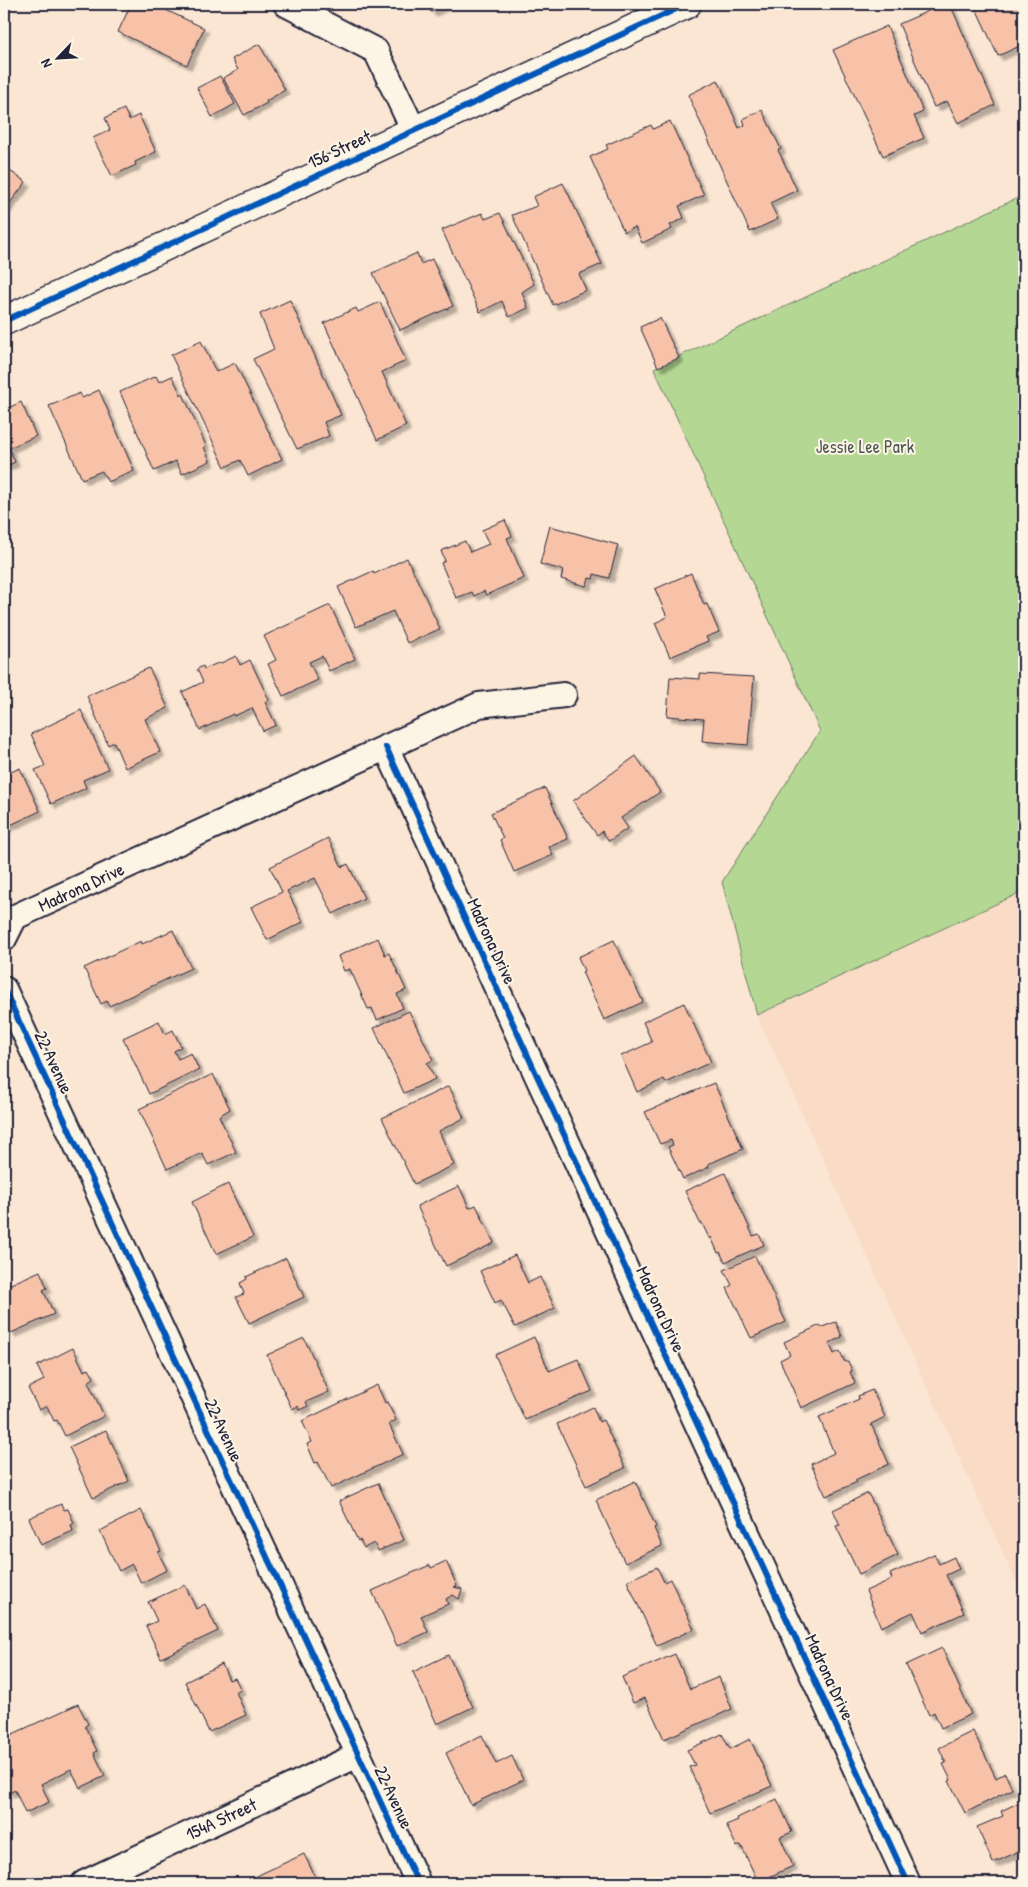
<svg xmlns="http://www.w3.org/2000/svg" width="1028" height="1887" font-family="'Patrick Hand',sans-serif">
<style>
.built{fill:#f9dbc6}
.green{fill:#b4d893;stroke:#6b7d67}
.building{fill:#f7c2a8;stroke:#22223b;filter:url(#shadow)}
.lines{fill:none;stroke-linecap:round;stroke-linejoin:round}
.minor-casing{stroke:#22223b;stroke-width:28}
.tertiary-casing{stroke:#22223b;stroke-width:31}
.minor{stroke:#fcf5e5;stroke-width:24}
.tertiary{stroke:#fcf5e5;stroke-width:28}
.cycleway-casing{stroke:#fcf5e5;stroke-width:9}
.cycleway{stroke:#0057b8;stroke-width:6}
.labels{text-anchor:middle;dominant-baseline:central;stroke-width:4;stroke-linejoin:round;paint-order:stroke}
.street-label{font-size:18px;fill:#22223b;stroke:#fcf5e5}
.park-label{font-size:18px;fill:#4e5955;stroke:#fcf5e5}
</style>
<defs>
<filter id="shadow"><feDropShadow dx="4.5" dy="4.5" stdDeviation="1" flood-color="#0004"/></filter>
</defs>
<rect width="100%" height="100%" fill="#fae6d3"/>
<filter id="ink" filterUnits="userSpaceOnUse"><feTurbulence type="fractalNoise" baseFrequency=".02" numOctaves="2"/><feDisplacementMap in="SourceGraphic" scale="10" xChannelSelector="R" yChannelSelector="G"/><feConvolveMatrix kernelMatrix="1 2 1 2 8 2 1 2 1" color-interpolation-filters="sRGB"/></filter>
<g filter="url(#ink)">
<path class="built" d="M1024,891V1599L757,1015Z"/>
<path class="green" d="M1024,195V891L757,1015L722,882L820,731L654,368Z"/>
<path class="building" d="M131,4H153L204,28L187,65L118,32Z
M427,4H448L431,12Z
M944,4H950L995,105L958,123L947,101L934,107L899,24Z
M974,4H1024V44L998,56Z
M887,26L923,112L914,116L924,138L883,156L833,50Z
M259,44L285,90L266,101L267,103L244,115L223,78L238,70L232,59Z
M220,76L235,104L212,117L197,88Z
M718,80L739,128L745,125L743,119L762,110L781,149L778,150L797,190L770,203L778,219L750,232L688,95Z
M124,109L129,120L139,115L156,152L135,162L136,165L112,176L93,138L110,130L105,118Z
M670,121L704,195L679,206L684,218L670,225L672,229L642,243L635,227L624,232L590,157L608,149L606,145L651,125L653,129Z
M4,167L26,182L4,211Z
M563,183L602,264L579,274L586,290L553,305L512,215L537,206L533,197Z
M482,213L485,219L500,213L534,284L522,292L528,308L509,317L502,301L480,312L442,230Z
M417,253L421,264L432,259L453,306L400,330L373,273Z
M290,300L341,415L324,422L329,436L297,449L253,359L274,349L260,314Z
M380,302L406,361L382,372L406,426L377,440L324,323L356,308L358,312Z
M660,318L679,358L658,367L640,327Z
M201,341L216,372L235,363L282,459L248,476L240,460L225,467L171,355Z
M156,376L159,382L172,376L181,395L183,394L206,446L204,447L210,461L182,474L176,461L154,471L120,392Z
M99,390L134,471L108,482L102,471L82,479L49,406L80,393L82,398Z
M21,402L36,436L9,448L15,462L4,467V410Z
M505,520L512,536L507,538L524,578L486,595L484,591L474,596L472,592L456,598L441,563L445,561L441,551L465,541L470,552L489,544L482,530Z
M550,526L618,545L609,578L594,574L593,579L589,578L586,586L561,579L563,570L540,564Z
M407,558L440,629L407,643L393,611L356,627L338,587L373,571L374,574Z
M691,573L704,605L707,604L719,632L706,637L708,641L670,657L655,623L667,617L655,589Z
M330,605L355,659L329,671L322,656L309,662L318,680L283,696L268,664L276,660L264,636Z
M236,656L240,665L250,660L269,700L265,702L276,725L263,731L252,708L234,716L233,714L200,730L182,692L203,682L197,669L203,666L204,669L218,663L219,664Z
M149,668L168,708L145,719L160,752L125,768L114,742L108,745L87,696Z
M700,674L754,677L748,745L702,741L704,719L667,716L670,677L700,679Z
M81,710L108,769L83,780L86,788L51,804L35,770L45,766L31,734Z
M636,756L660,792L621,818L628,828L609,841L602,831L597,835L573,801Z
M20,768L40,811L4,828V775Z
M545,788L568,839L549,847L553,855L514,872L500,840L503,838L491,813Z
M328,838L342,867L348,864L364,898L333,914L315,878L287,891L303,922L267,940L251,907L282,892L270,867Z
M173,930L191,968L109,1006L107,1001L101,1004L84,968L141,941L142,944Z
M378,938L385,955L389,953L406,990L397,994L403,1008L377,1020L372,1008L368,1009L350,969L344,971L338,956Z
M614,940L643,1002L604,1020L582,972L584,971L578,957Z
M684,1003L711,1062L666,1083L664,1079L637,1092L621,1056L652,1042L643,1022Z
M409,1011L433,1060L427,1063L435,1079L404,1093L374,1028Z
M159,1021L165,1034L173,1030L181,1047L174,1051L178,1059L191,1053L199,1070L149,1094L123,1038Z
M213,1074L230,1109L219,1116L236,1152L208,1165L202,1153L167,1169L139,1109Z
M714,1083L743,1149L708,1164L709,1167L683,1179L668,1147L673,1145L671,1140L660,1144L645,1112Z
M449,1086L464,1118L439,1131L454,1165L414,1184L382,1118Z
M725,1173L753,1236L759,1234L764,1245L725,1262L720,1252L718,1253L711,1237L709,1238L702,1223H700L685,1191Z
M228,1184L253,1237L216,1254L192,1202Z
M459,1186L469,1208L476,1205L494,1243L446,1266L417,1206Z
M515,1255L528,1283L540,1277L555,1308L515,1327L501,1300L495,1303L480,1271Z
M755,1256L786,1322L751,1338L727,1288L732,1285L724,1270Z
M286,1258L304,1297L249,1323L236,1297L244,1294L240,1283L247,1279L246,1277Z
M40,1271L47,1288L43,1290L54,1314L11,1333L4,1316V1287Z
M836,1322L842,1337L829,1343L834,1354L840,1351L844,1361L849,1363L852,1371L850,1372L855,1383L801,1408L780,1360L790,1355L784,1342L820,1325L822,1327Z
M534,1337L549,1371L578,1359L592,1391L525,1420L495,1355Z
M304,1338L329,1392L306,1402L308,1406L299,1410L298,1406L292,1409L267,1355Z
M73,1348L84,1371L89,1369L94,1378L88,1382L104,1416L65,1436L57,1420L54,1421L47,1406L39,1410L28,1388L44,1380L37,1366Z
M377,1385L385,1403L387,1402L396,1420L389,1424L403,1454L331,1488L318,1462L315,1463L307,1444L312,1442L302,1421Z
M872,1390L885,1417L871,1424L889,1464L855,1480L857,1482L826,1496L811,1464L834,1453L819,1417L859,1399L858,1396Z
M593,1407L599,1422L603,1420L625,1468L586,1486L557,1424Z
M106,1430L129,1481L93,1498L69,1447Z
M635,1481L656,1527L654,1528L662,1546L625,1563L596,1500Z
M378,1483L404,1540L378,1551L374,1543L364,1548L360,1540L358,1541L339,1501Z
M868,1493L898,1555L859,1574L836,1526L840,1525L833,1510Z
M61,1504L64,1510L68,1509L74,1523L71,1525L73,1531L41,1545L29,1518Z
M141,1510L161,1551L158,1552L167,1570L141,1583L132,1564L119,1571L100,1531Z
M934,1554L939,1564L954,1557L959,1569L946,1575L964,1613L922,1632L913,1612L881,1627L866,1591L892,1579L890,1574Z
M446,1561L457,1586L454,1587L462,1589L459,1599L453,1595L446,1599L448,1604L421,1616L428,1632L397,1646L372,1591L430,1565L431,1568Z
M657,1567L664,1582L670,1579L694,1629L657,1646L627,1581Z
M185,1585L196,1609L205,1604L218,1631L161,1658L146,1626L157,1621L148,1602Z
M942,1648L971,1714L941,1728L934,1712L929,1715L906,1665Z
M675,1654L690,1689L719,1677L732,1709L664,1739L645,1698L633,1703L622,1677Z
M448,1655L473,1707L437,1724L413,1672Z
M222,1664L229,1680L235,1678L241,1690L236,1692L246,1715L209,1732L185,1682Z
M78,1704L88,1724L85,1726L97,1751L94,1753L105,1776L80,1788L71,1769L41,1784L49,1802L25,1813L15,1790L9,1793L4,1782V1738Z
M973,1731L996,1778L1005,1773L1012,1789L965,1813L949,1781L951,1780L943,1764L946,1763L939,1748Z
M722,1734L730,1749L750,1739L772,1786L710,1813L689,1767L695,1765L687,1750Z
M482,1735L496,1764L512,1756L523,1780L471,1805L446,1753Z
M777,1799L792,1832L780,1837L793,1866L758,1882L741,1845L737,1847L726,1825L738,1820L737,1818Z
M1024,1800V1849L993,1863L977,1827L1003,1816L1001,1811Z
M304,1854L318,1883H241Z"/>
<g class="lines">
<g class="minor-casing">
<path id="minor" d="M286,4L376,51L414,131
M386,747L908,1883
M4,939L15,917L479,705L564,695
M4,989L418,1883
M84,1883L358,1755"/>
</g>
<g class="tertiary-casing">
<path id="tertiary" d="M4,321L687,4"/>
</g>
<use href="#minor" class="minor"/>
<use href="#tertiary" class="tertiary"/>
<g class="cycleway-casing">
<path id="cycleway" d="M4,321L687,4
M386,747L908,1883
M4,989L418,1883"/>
</g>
<use href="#cycleway" class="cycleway"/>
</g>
</g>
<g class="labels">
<g class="street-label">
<text transform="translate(339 149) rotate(-25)">156 Street</text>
<text transform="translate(81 887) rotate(-25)">Madrona Drive</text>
<text transform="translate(492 941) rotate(65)">Madrona Drive</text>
<text transform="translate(54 1062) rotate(65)">22 Avenue</text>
<text transform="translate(661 1309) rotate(65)">Madrona Drive</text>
<text transform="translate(224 1430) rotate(65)">22 Avenue</text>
<text transform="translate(830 1677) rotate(65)">Madrona Drive</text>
<text transform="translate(394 1797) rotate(65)">22 Avenue</text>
<text transform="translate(221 1819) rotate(-25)">154A Street</text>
</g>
<g class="park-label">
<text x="865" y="446">Jessie Lee Park</text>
</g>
</g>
<rect width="1028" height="1887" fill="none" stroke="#fcf5e5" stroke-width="20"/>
<rect x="10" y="10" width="1008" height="1867" fill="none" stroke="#22223b" stroke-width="2" filter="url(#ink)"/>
<g transform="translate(58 58) rotate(245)" stroke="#fcf5e5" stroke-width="4" paint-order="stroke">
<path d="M0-4L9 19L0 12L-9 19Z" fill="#22223b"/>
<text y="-8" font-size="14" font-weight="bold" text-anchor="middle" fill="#22223b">N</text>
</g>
</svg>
